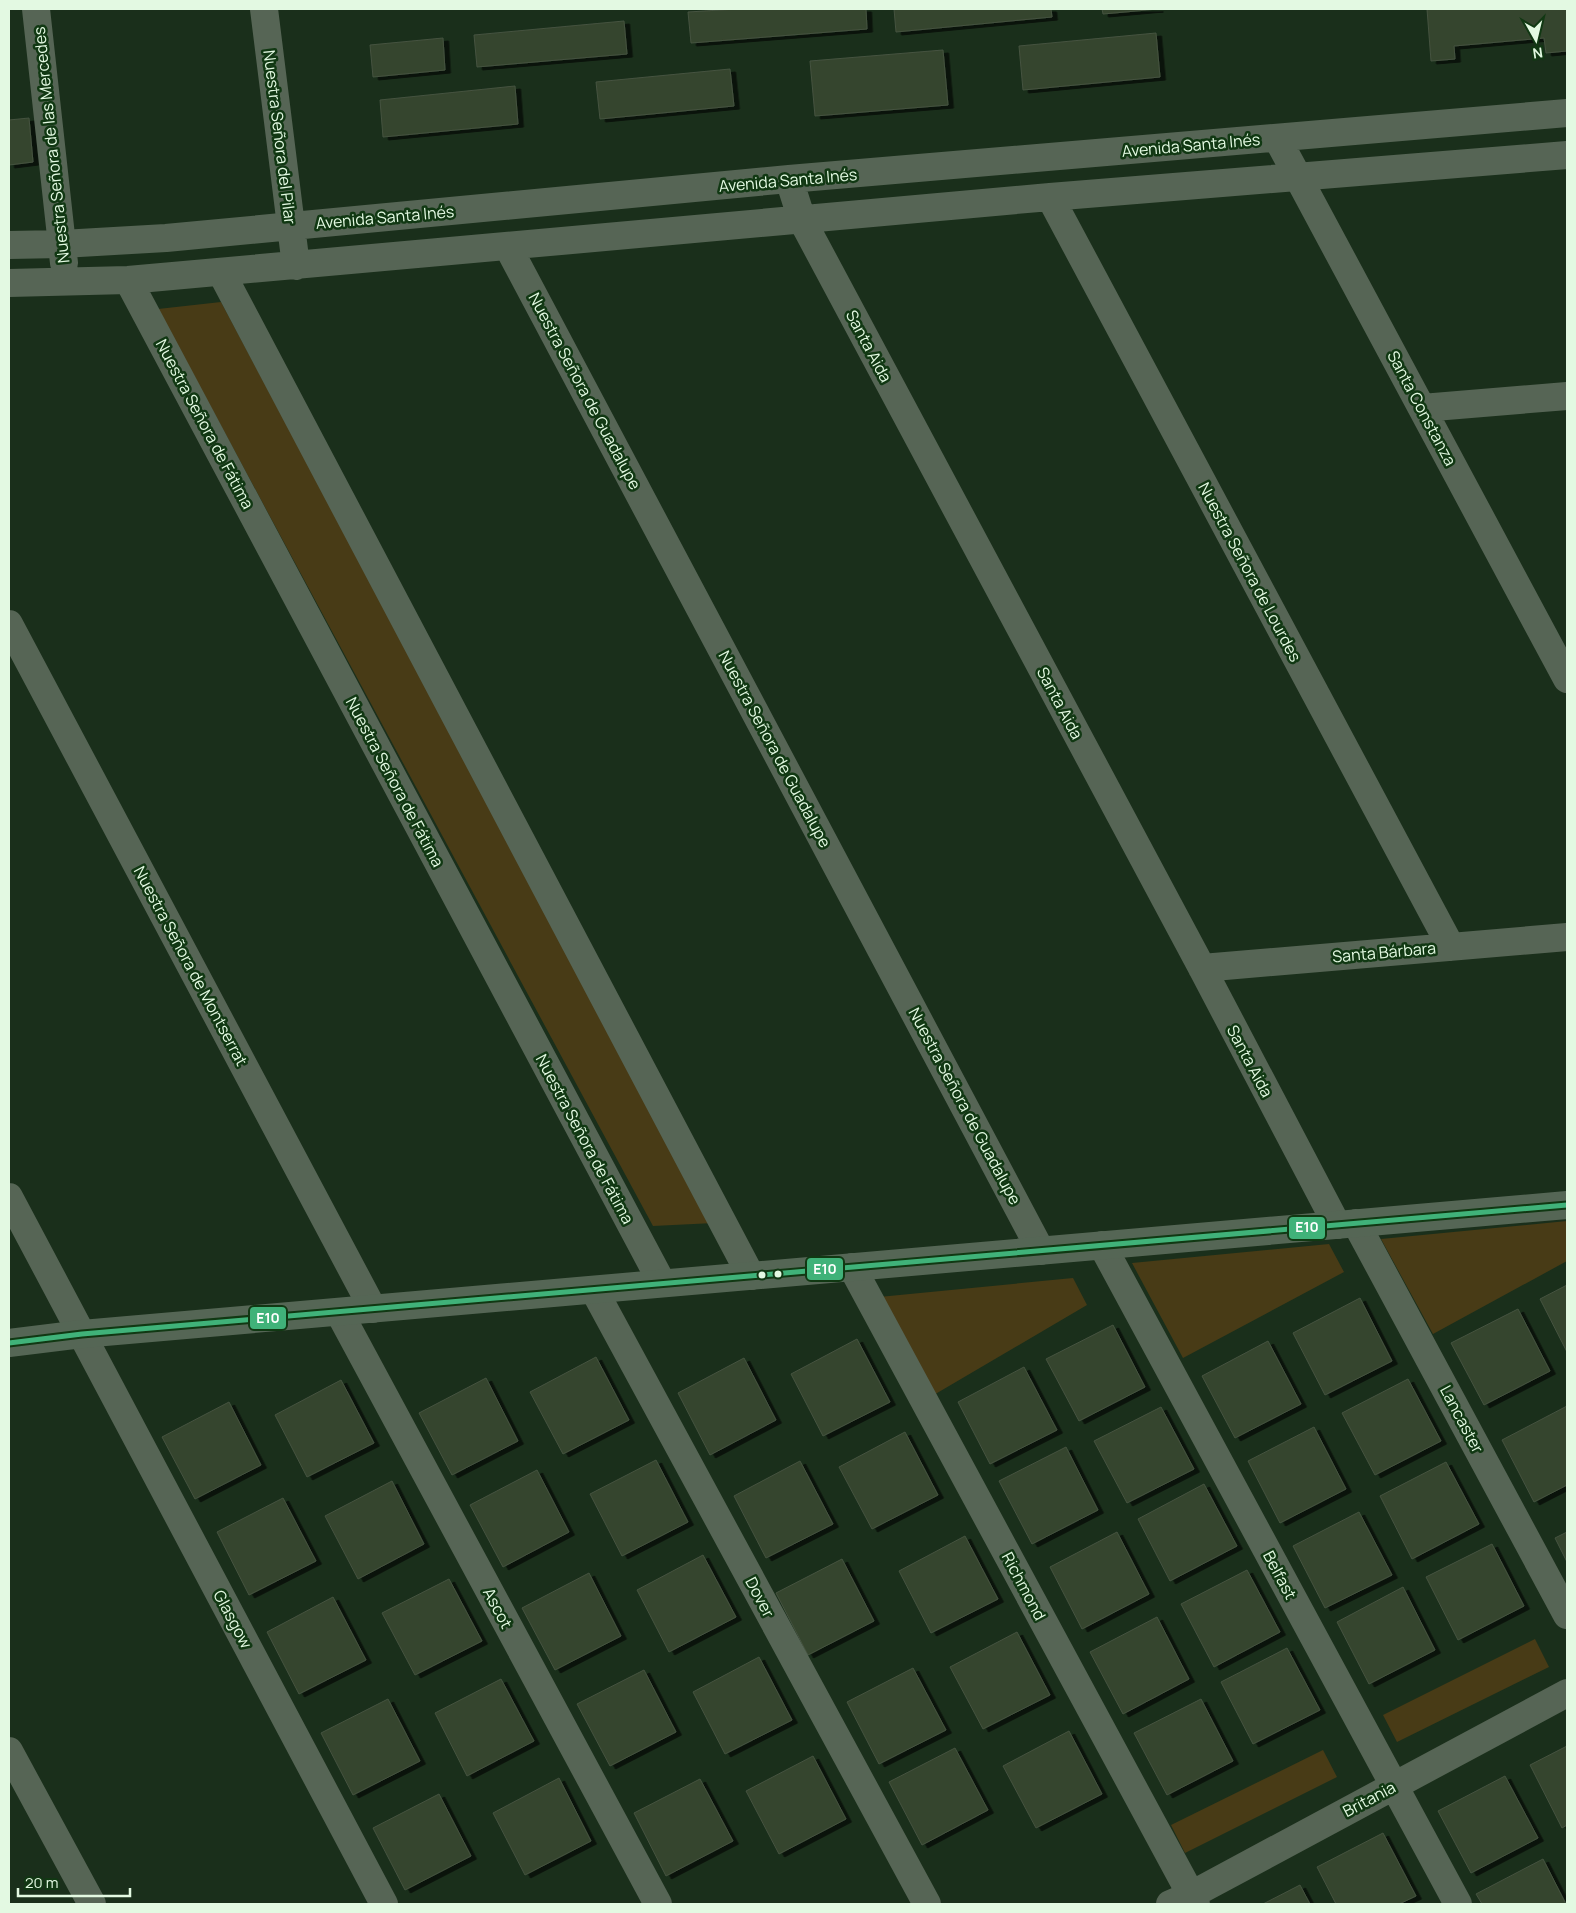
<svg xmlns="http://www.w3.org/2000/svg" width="1576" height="1913" font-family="Manrope,sans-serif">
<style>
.green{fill:#483b16}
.building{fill:#36442d;stroke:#455340;filter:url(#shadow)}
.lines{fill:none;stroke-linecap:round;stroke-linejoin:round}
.street{stroke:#566555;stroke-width:28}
.secondary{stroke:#565;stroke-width:28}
.bus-1-casing{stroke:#113813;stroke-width:9}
.bus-1{stroke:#40b279;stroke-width:5}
.bus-dot{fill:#e3f9e2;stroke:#113813;stroke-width:2}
.labels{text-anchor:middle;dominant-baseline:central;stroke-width:5;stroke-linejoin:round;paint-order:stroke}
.street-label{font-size:16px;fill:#e3f9e2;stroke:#113813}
.line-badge{stroke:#113813;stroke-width:2}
.badge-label{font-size:14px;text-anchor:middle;font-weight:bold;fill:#fff}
</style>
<defs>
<filter id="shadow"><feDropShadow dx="5.5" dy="3" stdDeviation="0" flood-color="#0009"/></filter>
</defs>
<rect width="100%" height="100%" fill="#1a2f1b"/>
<path class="green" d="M221,302L714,1223L653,1226L158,309Z
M1567,1221V1261L1433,1334L1381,1239Z
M1329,1244L1344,1272L1183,1358L1132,1263Z
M1073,1278L1087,1305L932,1396L879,1297Z
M1535,1639L1549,1667L1397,1742L1383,1715Z
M1323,1750L1337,1777L1185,1853L1171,1825Z"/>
<path class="building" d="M737,9H866L867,29L691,43L688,12Z
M894,9H1051L1052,17L896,32Z
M1102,9H1158L1103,14Z
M1427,9H1567V51L1546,53L1544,38L1454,46L1455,59L1431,61Z
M624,21L627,54L477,67L474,35Z
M1156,33L1160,77L1023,90L1019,46Z
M443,38L445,70L373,77L370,45Z
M943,50L948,105L815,116L810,61Z
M730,69L734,106L600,119L596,82Z
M515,86L518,124L383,137L380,100Z
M29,118L33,162L9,165V120Z
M1567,1285V1352L1540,1299Z
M1360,1298L1392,1361L1325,1395L1293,1333Z
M1518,1309L1550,1371L1484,1405L1451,1343Z
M1113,1325L1145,1387L1079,1421L1046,1359Z
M857,1339L890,1402L823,1436L791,1374Z
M1268,1341L1301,1404L1235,1438L1202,1376Z
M596,1357L629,1420L563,1454L530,1392Z
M744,1358L776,1420L710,1455L678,1393Z
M1024,1367L1057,1430L990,1464L958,1402Z
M486,1378L518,1441L452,1475L419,1413Z
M1408,1379L1441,1441L1375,1475L1342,1413Z
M341,1380L374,1443L307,1477L275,1415Z
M229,1402L261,1465L195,1499L162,1437Z
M1567,1406V1485L1534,1502L1502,1440Z
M1161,1407L1194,1469L1127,1503L1094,1441Z
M1314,1427L1346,1489L1280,1523L1248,1461Z
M905,1432L938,1495L872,1529L839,1467Z
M1066,1447L1098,1510L1032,1544L999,1481Z
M656,1460L688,1522L622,1556L590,1494Z
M800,1461L833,1524L766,1558L734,1496Z
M1446,1462L1479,1524L1412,1559L1380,1496Z
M537,1470L569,1532L503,1567L470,1505Z
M392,1481L424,1544L358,1579L325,1516Z
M1204,1484L1237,1546L1170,1581L1138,1519Z
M283,1498L316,1561L249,1595L217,1532Z
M1359,1512L1392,1575L1325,1608L1293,1546Z
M1117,1532L1149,1594L1082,1629L1050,1567Z
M1567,1532V1562L1555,1538Z
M965,1536L998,1599L931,1633L899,1571Z
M1492,1544L1524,1606L1458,1640L1426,1577Z
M703,1555L736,1617L669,1652L637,1590Z
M842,1559L874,1621L808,1655L776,1593Z
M1247,1570L1280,1632L1214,1667L1181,1604Z
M589,1573L621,1636L555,1670L522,1608Z
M449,1579L482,1641L415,1675L382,1613Z
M1403,1587L1435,1650L1369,1684L1337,1622Z
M333,1597L366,1660L299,1694L267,1632Z
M1157,1617L1189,1679L1123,1714L1090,1652Z
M1017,1632L1050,1695L983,1729L950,1667Z
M1287,1648L1320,1710L1253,1744L1221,1682Z
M759,1657L792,1720L725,1754L693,1692Z
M913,1668L946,1730L879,1764L847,1702Z
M644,1670L676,1732L610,1766L577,1704Z
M501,1679L534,1741L467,1776L435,1713Z
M388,1699L420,1761L353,1795L321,1733Z
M1201,1699L1233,1761L1167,1795L1134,1733Z
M1069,1731L1102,1794L1036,1828L1003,1766Z
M1567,1746V1825L1562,1828L1530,1765Z
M955,1748L988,1810L922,1845L889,1782Z
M813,1756L846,1819L779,1854L746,1791Z
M1505,1776L1538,1838L1471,1873L1438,1811Z
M559,1778L591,1841L525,1875L493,1813Z
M700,1779L733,1841L666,1876L634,1813Z
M439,1794L471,1856L405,1890L373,1828Z
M1383,1833L1416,1896L1399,1904H1336L1317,1867Z
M1543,1859L1566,1904H1482L1476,1894Z
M1300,1885L1310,1904H1263Z"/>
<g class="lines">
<path class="street" d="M36,9L64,263
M264,9L296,266
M1277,138L1567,679
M789,179L802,220L1202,968L1337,1225
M1050,197L1451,947
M9,245L62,244L166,238L789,179L1567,113
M508,247L1041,1251
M221,272L751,1276
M128,280L662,1283
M9,283L128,280L1050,197L1567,155
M1422,408L1567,396
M9,624L373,1309
M1202,968L1567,937
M9,1197L384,1904
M1356,1223L1567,1615
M1102,1245L1458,1904
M852,1267L1196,1904
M594,1290L927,1904
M339,1312L658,1904
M9,1751L92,1904
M1170,1904L1191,1895L1567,1693"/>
<path class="secondary" d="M9,1343L82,1334L1567,1205"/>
<g class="bus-1-casing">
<path id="bus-1" d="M9,1343L82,1334L1567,1205"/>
</g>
<use href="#bus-1" class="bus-1"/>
</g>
<g class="bus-dot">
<circle cx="778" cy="1274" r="4.5"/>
<circle cx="762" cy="1275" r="4.5"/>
</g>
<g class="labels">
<g class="street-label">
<text transform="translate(280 137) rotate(83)">Nuestra Señora del Pilar</text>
<text transform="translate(51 145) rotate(-96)">Nuestra Señora de las Mercedes</text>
<text transform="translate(1191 145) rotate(-5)">Avenida Santa Inés</text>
<text transform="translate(788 180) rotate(-5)">Avenida Santa Inés</text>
<text transform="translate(385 217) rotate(-5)">Avenida Santa Inés</text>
<text transform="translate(869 346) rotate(62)">Santa Aida</text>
<text transform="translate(585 391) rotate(62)">Nuestra Señora de Guadalupe</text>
<text transform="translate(1422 408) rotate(62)">Santa Constanza</text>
<text transform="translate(205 424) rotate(62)">Nuestra Señora de Fátima</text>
<text transform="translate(1250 572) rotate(62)">Nuestra Señora de Lourdes</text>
<text transform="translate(1060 703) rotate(62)">Santa Aida</text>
<text transform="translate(775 749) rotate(62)">Nuestra Señora de Guadalupe</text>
<text transform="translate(395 782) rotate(62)">Nuestra Señora de Fátima</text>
<text transform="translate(1384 952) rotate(-5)">Santa Bárbara</text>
<text transform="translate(191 966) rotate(62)">Nuestra Señora de Montserrat</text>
<text transform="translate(1250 1061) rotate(62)">Santa Aida</text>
<text transform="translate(965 1106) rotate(62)">Nuestra Señora de Guadalupe</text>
<text transform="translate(585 1139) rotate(62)">Nuestra Señora de Fátima</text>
<text transform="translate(1462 1419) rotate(62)">Lancaster</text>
<text transform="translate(1280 1575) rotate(62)">Belfast</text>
<text transform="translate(1024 1586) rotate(62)">Richmond</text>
<text transform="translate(760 1597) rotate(62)">Dover</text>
<text transform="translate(498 1608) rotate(62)">Ascot</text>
<text transform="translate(233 1619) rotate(62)">Glasgow</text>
<text transform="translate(1369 1799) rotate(-28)">Britania</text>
</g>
</g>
<g class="line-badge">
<rect x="1288" y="1216" width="38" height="24" rx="5" fill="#40b279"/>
<rect x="806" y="1257" width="38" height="24" rx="5" fill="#40b279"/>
<rect x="249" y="1306" width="38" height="24" rx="5" fill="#40b279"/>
</g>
<g class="badge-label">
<text x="1307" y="1232">E10</text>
<text x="825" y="1274">E10</text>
<text x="268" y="1323">E10</text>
</g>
<rect width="1576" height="1913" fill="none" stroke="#e3f9e2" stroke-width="20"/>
<g transform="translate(1536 40) rotate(172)" stroke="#113813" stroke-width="4" paint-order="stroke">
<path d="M0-4L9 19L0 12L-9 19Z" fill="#e3f9e2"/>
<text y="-8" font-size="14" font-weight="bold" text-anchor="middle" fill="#e3f9e2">N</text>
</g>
<path d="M18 1888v8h112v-8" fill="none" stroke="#e3f9e2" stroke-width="2.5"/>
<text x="25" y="1888" font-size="15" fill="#e3f9e2" stroke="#113813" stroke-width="4" paint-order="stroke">20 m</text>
</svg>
